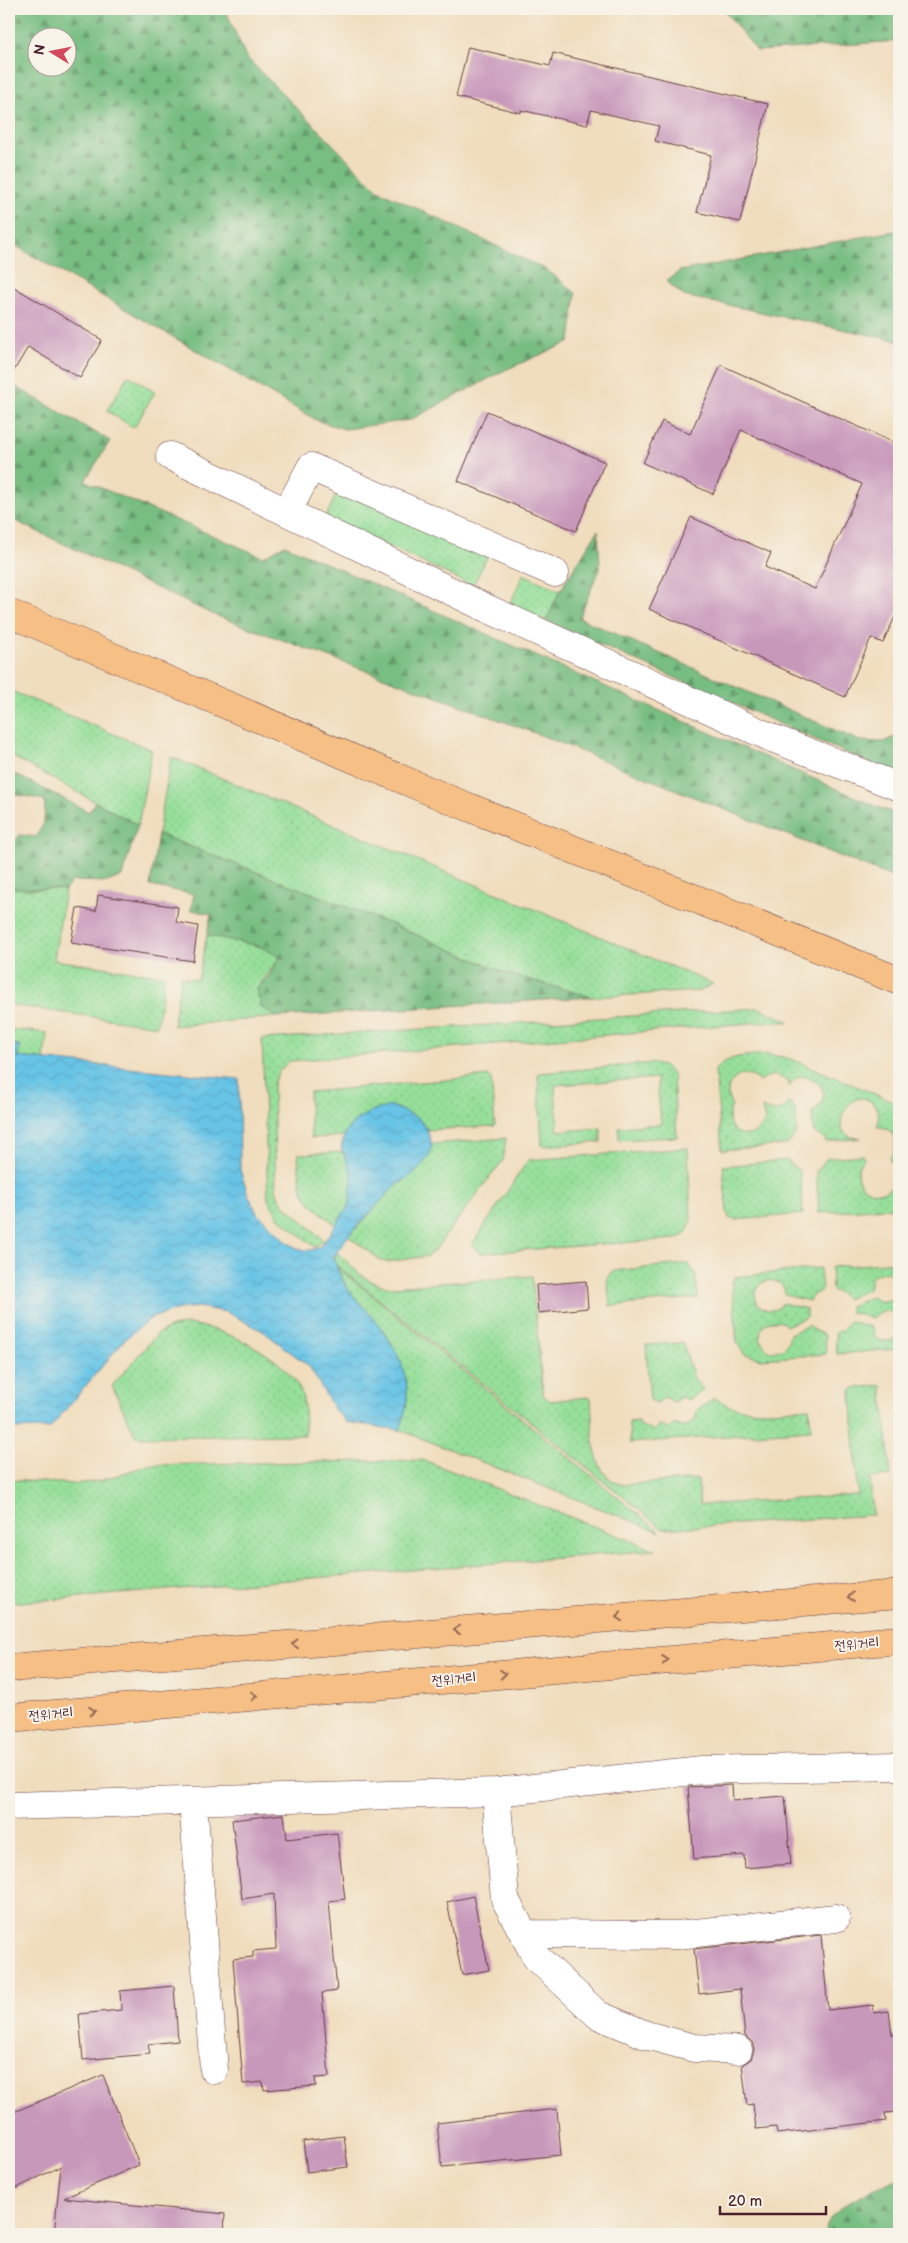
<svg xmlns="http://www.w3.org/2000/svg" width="908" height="2243" font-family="'Balsamiq Sans','Poor Story',sans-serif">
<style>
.grass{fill:url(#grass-dots);stroke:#707f62}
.forest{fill:url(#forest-firs);stroke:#616e56;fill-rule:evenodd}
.water{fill:url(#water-waves);stroke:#597288}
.building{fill:#c898bb}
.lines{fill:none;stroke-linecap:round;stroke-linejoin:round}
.street-casing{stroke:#633c41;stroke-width:29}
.primary-casing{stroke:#633c41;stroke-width:29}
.street{stroke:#fff;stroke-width:28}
.primary{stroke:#f5bf86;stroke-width:28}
.oneway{stroke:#976754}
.labels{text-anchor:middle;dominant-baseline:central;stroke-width:4;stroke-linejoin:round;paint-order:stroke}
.street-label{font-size:14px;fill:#4a1f2b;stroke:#f7f3e8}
</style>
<defs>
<pattern id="grass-dots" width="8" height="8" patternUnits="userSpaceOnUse" patternTransform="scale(1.25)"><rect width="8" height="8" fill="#96df9a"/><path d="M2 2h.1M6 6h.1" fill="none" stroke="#83bf85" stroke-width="1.8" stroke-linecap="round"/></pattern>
<pattern id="forest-firs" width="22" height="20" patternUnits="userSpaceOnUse" patternTransform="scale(1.25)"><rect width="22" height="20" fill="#78be82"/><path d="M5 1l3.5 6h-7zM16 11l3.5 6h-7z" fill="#649a6b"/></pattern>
<pattern id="water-waves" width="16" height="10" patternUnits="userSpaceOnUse" patternTransform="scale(1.25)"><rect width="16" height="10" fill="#68c4e6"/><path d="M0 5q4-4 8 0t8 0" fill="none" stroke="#5ca8c5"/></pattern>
</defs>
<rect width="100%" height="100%" fill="#f7f3e8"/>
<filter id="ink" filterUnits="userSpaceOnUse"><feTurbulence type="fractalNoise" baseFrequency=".02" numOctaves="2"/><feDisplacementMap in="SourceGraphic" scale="10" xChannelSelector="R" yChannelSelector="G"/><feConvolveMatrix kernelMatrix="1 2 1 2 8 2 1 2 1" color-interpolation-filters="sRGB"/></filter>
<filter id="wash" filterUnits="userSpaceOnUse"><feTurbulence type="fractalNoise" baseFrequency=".0096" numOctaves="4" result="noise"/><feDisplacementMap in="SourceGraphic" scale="20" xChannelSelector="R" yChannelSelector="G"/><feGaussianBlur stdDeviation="1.12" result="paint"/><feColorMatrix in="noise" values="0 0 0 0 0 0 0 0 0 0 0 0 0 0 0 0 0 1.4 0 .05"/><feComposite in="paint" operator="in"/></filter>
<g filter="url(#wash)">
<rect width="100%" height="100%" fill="#f0ddbd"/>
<path class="grass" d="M128,375L155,392L134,428L107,411Z
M339,488L487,557L473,586L326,517Z
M523,574L560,591L546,621L510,604Z
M9,690L152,750L138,825L9,755Z
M171,757L713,984L700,991L592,997L508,974L396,926L158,834Z
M9,887C29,891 45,887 65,890L54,960L165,976L157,1026L9,1005Z
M207,935L259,946L280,957L257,989L261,1007L277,1017L173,1026L181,977L198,980Z
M759,1008L790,1022H763L289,1061C281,1069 275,1075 273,1086L276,1187L278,1196L284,1205L324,1240L315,1247L278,1217L268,1199L262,1039Z
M9,1029L47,1033L44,1060L18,1057L19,1045L9,1044Z
M768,1054L791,1059L899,1104V1207L819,1213L816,1171L819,1169L827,1158L862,1155L864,1159C841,1184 884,1208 895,1180C898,1172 894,1165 889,1159C901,1147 895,1126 877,1127C880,1120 879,1114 876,1108C855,1074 818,1139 861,1138L826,1142L825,1139L813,1131L812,1112C844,1091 800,1061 790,1086C782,1074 770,1072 759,1082C743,1063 718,1085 732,1106C719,1132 751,1148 765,1121L762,1108C772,1112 783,1113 789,1102L795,1110L797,1133L787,1145L722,1150L715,1070C728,1054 750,1056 768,1054Z
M655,1063L666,1067L673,1076L677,1137L619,1140V1127L661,1124L657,1078L555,1085L558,1131L601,1128V1142L542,1146L538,1076L539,1073Z
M489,1076L491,1078L495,1126L427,1130L418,1118L374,1110C363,1116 348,1123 345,1136L311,1138L309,1095L310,1092Z
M506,1138L503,1160L434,1251L427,1256L388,1262L382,1261L348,1236C364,1222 376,1205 391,1190C407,1174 428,1168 432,1144Z
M688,1148L691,1219C689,1230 687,1235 676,1239L481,1253L472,1245L528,1160Z
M343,1152L352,1174L350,1204L336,1225C302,1197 301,1199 298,1154Z
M788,1160L789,1164L800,1171L803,1214L736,1220L729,1218L727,1213L723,1166Z
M337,1252C356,1270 365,1284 392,1287L532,1276L543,1395L550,1401L588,1397L591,1400C594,1428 588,1475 622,1485L698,1479L700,1505L858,1495L851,1391L853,1388L882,1385L891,1476L870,1478L873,1515L663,1529L336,1265L335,1256Z
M899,1262V1320C893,1309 881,1309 873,1318L850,1312V1307L872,1296C876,1301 880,1302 886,1301C908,1297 897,1257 871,1278L869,1289L846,1299L841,1294L832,1290L831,1267Z
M682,1264H688L695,1272L698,1298L610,1306L607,1278L612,1271Z
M336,1266L660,1532L400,1430L407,1400L384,1331L350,1293Z
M820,1268L822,1290L813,1295L809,1301L785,1295C785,1278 761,1275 756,1291C751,1308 774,1317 783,1303L806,1309V1317L786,1326C783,1322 778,1320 772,1321C751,1325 761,1358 780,1350C787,1347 789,1341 790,1334L809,1325L815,1331L825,1335L826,1354L762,1359L744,1354L737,1343L732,1283L735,1277Z
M849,1321L871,1327L875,1338C885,1343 893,1343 899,1332V1349L837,1354L835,1334L843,1329Z
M188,1324C224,1328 287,1356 301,1392C306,1405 304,1421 305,1435L136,1437L112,1386L157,1334L172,1327Z
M683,1343L694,1378L703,1390L688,1400L681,1397L674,1402L665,1397L657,1403L650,1400L646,1345Z
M714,1398C743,1417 777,1410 809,1408L811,1430L630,1443L629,1422L638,1421L639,1425L653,1431L660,1425L668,1429L675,1424L684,1428L696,1419V1411Z
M423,1460L655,1550L9,1603V1480L75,1484L100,1481L148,1465Z"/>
<path class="forest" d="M9,9H225L246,57L378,190L547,270L576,293L570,342L505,370L410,420L345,429L318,421L9,242ZM38,38H68V68H38Z
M723,9H899V41L757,51Z
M899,230V341L684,296L666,281L680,271Z
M9,383L110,441L85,481L263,557L285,545L880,808L899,815V880L543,736L212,614L9,518Z
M598,530L600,568L579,618L860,741L883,742L899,735V771L883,769L546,621L560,591Z
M9,771L89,812L95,802L138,825L122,876L107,882L72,881L65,890C45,887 29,891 9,887V848L20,835L36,837L44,823L45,800L9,793Z
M158,834L396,926L508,974L592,997L277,1017L261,1007L257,989L268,977L280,957L259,946L207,935L211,914L191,910L194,894L150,886Z
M899,2178V2234H826C824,2205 878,2188 899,2178Z"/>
<path class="water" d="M9,1044L19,1045L18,1057L239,1079L240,1170L248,1194L257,1213L288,1243L300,1250H312L321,1246L350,1204L352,1174L341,1147L346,1131L357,1119L374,1110L392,1106L418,1118L427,1130L432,1144L430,1155L417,1171L392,1189L348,1236L334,1256C338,1279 352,1295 367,1311C389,1336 409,1365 407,1400C406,1410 403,1420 400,1430L346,1422L334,1409L309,1366L285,1348L263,1331L226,1312L198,1307L179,1309L151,1318L126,1338L50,1428L9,1429Z"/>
<g id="blocks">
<path class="building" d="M468,47L550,66L553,53L768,104L740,222L697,212L711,155L655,141L659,126L591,110L587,125L521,110V113L456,97Z
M9,284L102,340L80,378L28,347L9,379Z
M721,365L899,445V608L883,643L871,638L845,697L649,609L691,517L771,553L765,567L815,589L862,484L741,430L713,494L643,463L662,421L690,434Z
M487,411L605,462L576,531L458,481Z
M98,895L178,907L176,922L198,926L193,961L71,943L77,908L96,911Z
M586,1281L588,1308L538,1313L536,1285Z
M732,1785L733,1800L785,1796L791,1864L745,1868L744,1855L694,1859L688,1787Z
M284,1814L287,1839L337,1833L345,1899L329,1901L337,1991L322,1993L329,2077L315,2078L316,2086L264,2090L263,2082L243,2084L233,1959L253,1957V1951L276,1949L274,1894L242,1899L232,1820Z
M473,1896L489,1970L462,1975L447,1902Z
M821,1935L828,2010L873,2005L874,2013L889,2011L892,2035L899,2034V2112L885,2113L886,2121L777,2134L776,2127L756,2129L753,2104L747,2105L742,2065L751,2059L754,2050L752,2042L745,2036L740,1989L699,1994L694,1949Z
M174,1986L178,2041L148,2044L150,2054L83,2060L79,2014L121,2010L120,1991Z
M103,2075L139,2165L64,2198L225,2214L224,2234H54L61,2166L9,2192V2114Z
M557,2109L561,2155L442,2167L437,2123Z
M344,2136L348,2167L307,2172L303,2141Z"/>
</g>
</g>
<g filter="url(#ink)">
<use href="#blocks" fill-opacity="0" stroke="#633c41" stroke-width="1"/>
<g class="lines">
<g class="street-casing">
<path id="street" d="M170,456L484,607L772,738L899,787
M287,512L311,467L555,573
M496,1792L505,1899L536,1957L598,2015L646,2035L694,2048L738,2050
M193,1801L214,2070
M9,1806L496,1792L702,1770L899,1766
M524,1934L677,1935L836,1918"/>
</g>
<g class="primary-casing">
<path id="primary" d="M9,613L451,800L899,981
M9,1668L899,1594
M9,1718L899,1640"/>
</g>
<use href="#street" class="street"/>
<use href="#primary" class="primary"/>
</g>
<defs><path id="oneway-chevron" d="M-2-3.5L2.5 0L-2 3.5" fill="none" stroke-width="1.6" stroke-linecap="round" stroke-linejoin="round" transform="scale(1.25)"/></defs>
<g class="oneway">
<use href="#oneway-chevron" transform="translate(851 1597) rotate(175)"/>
<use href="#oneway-chevron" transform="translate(619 1617) rotate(175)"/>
<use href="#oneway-chevron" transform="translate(457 1630) rotate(175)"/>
<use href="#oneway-chevron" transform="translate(295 1644) rotate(175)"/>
<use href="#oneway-chevron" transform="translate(665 1660) rotate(-5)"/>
<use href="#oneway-chevron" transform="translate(503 1674) rotate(-5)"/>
<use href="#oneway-chevron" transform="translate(254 1696) rotate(-5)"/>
<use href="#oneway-chevron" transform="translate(92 1711) rotate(-5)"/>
</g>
</g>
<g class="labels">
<g class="street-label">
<text transform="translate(857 1644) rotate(-5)">전위거리</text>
<text transform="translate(454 1679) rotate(-5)">전위거리</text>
<text transform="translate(51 1714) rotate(-5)">전위거리</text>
</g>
</g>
<rect width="908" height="2243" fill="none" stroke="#f7f3e8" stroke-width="30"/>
<g transform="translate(52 52) rotate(280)"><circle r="24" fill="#f7f3e8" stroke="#b29e9c"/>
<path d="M0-4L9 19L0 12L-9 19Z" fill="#d1495b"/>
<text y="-8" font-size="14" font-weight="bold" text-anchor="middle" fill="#4a1f2b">N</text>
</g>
<path d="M720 2206v8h106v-8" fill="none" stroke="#4a1f2b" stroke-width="2.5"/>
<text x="728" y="2206" font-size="15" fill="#4a1f2b" stroke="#f7f3e8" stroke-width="4" paint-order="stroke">20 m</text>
</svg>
